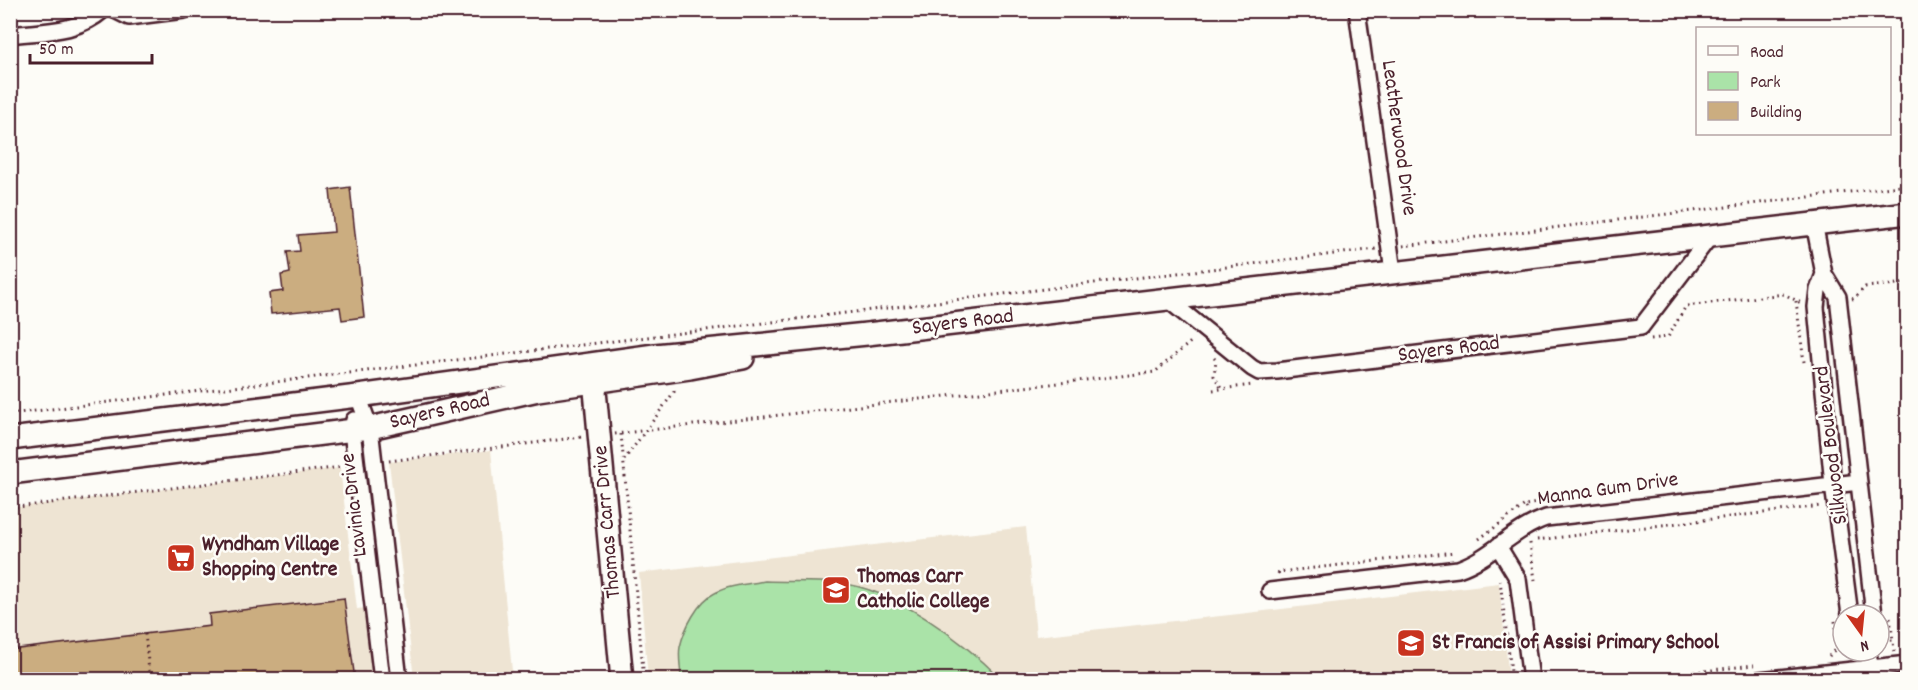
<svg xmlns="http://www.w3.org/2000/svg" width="1918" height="690" font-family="Dekko,sans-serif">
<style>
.built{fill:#eee4d3}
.green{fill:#aae3a8;stroke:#7a816a;stroke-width:1.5}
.building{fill:#cbad80;stroke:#4a1f2b;stroke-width:1.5}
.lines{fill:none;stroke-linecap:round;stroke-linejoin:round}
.street-casing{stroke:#4a1f2b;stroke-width:20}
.secondary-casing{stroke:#4a1f2b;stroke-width:26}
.path{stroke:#4a1f2b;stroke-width:3;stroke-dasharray:1.5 4.5;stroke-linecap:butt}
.street{stroke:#fdfcf7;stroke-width:15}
.secondary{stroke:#fdfcf7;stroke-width:21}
.labels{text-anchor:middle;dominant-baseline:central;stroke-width:5;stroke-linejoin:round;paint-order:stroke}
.street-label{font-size:22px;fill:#4a1f2b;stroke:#fdfcf7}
.poi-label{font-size:22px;font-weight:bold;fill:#4a1f2b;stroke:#fdfcf7;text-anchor:start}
</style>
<rect width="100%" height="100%" fill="#fdfcf7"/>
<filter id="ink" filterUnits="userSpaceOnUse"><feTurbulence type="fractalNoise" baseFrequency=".0167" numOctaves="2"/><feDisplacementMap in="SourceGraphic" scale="12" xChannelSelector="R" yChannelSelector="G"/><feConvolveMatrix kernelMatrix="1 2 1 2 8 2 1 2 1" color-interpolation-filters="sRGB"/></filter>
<g filter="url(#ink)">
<path class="built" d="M491,450L512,671L439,679H414L389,462Z
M340,468L357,609L366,608L375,679H11L10,508Z
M1026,527L1036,636L1239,614L1499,583L1509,679H648L639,573Z"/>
<path class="green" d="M765,581C789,582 814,581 838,583C894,588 963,641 1001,679H681C681,669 678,657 680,647C684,629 698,601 715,593C729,585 749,584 765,581Z"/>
<path class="building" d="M350,187L364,317L342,320L340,307L271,314L269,293L283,291L281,275L290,273L287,252L300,251L298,235L334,232L330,190Z
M344,598L355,680H10V650L210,626L209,614Z"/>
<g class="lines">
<g class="street-casing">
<path id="street" d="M115,10L129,17L184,10
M1357,10L1393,272
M10,35C43,31 77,33 103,10
M1814,223L1824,274L1838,297L1874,615
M1824,274L1818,290L1816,307L1833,485L1850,615
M1167,299L1252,368L1259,372L1277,371L1641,327L1711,235
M358,396L370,428L399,680
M354,420L352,431L382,680
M1498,546L1518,579L1531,680
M1270,591L1458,569C1491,558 1513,529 1546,518L1859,482
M1868,651L1870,667
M1759,680L1908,664"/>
</g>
<g class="secondary-casing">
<path id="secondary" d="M593,369L622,680
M10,439L358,396L655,355L867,334L1908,213
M10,473L370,428L538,390L690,368L743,358"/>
</g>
<path class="path" d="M1403,246L1908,185
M1852,299L1855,298L1865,287L1908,283
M1796,301L1804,362
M1651,339L1668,337L1686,306L1784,294L1801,303
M1214,358L1216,360L1214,376L1222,389
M1213,390L1252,385
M10,414L1376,249
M615,434L1155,372L1193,340
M621,434L644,680
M624,460L674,392L673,387
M389,461L582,437
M10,508L341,467
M1527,509L1525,505L1538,503
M1479,539L1525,505
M1537,540L1821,506
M1530,543L1535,580
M1278,574L1279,572L1455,552
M1500,580L1512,680
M1890,618L1893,640
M1835,621L1838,646
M145,634L150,680
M1879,642L1893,640L1894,652
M1829,656L1838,646L1843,645
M1628,680L1754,665"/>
<use href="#street" class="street"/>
<use href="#secondary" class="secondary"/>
</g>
</g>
<defs>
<g id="supermarket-square" transform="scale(1.5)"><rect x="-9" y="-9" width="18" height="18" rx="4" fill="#c8321e" stroke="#fdfcf7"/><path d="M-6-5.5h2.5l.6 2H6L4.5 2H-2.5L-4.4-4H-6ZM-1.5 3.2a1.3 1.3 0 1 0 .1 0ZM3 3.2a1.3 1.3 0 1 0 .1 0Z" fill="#fff"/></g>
<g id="school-square" transform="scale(1.5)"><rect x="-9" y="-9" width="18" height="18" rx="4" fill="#c8321e" stroke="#fdfcf7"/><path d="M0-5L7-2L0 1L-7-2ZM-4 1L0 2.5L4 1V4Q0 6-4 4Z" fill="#fff"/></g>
</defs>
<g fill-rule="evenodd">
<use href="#supermarket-square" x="181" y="558"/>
<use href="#school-square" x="836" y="590"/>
<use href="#school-square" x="1411" y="643"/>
</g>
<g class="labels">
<g class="street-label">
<text transform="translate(1398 138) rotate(82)">Leatherwood Drive</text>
<text transform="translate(963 323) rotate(-7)">Sayers Road</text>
<text transform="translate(1449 350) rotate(-7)">Sayers Road</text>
<text transform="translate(440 412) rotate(-13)">Sayers Road</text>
<text transform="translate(1832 445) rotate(-97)">Silkwood Boulevard</text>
<text transform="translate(1608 490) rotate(-8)">Manna Gum Drive</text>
<text transform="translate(355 505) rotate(-97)">Lavinia Drive</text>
<text transform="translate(608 522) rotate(-95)">Thomas Carr Drive</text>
</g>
<g class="poi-label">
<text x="202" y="545">Wyndham Village<tspan x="202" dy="25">Shopping Centre</tspan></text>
<text x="857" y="577">Thomas Carr<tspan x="857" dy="25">Catholic College</tspan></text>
<text x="1432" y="643">St Francis of Assisi Primary School</text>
</g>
</g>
<rect width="1918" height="690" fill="none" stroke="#fdfcf7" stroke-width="36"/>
<rect x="18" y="18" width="1882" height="654" fill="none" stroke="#4a1f2b" stroke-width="2" filter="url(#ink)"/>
<rect x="1696" y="27" width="195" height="108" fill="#fdfcf7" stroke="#b5a4a5" stroke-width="1.5"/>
<rect x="1708" y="46" width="30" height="9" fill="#fdfcf7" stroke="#b5a4a5" stroke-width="1.5"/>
<text x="1750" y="57" font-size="18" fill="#4a1f2b">Road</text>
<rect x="1708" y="72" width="30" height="18" fill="#aae3a8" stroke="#b5a4a5" stroke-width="1.5"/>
<text x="1750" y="87" font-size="18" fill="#4a1f2b">Park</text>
<rect x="1708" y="102" width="30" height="18" fill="#cbad80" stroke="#b5a4a5" stroke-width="1.5"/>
<text x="1750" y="117" font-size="18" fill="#4a1f2b">Building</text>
<g transform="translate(1861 633) rotate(165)"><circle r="28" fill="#fdfcf7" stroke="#b5a4a5" stroke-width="1.5"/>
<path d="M0-4.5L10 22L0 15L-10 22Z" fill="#c8321e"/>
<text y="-9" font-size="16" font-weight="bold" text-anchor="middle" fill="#4a1f2b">N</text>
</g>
<path d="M30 54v9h122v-9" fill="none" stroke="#4a1f2b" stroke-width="3"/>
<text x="39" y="54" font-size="18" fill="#4a1f2b" stroke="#fdfcf7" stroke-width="4.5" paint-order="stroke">50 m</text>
</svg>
